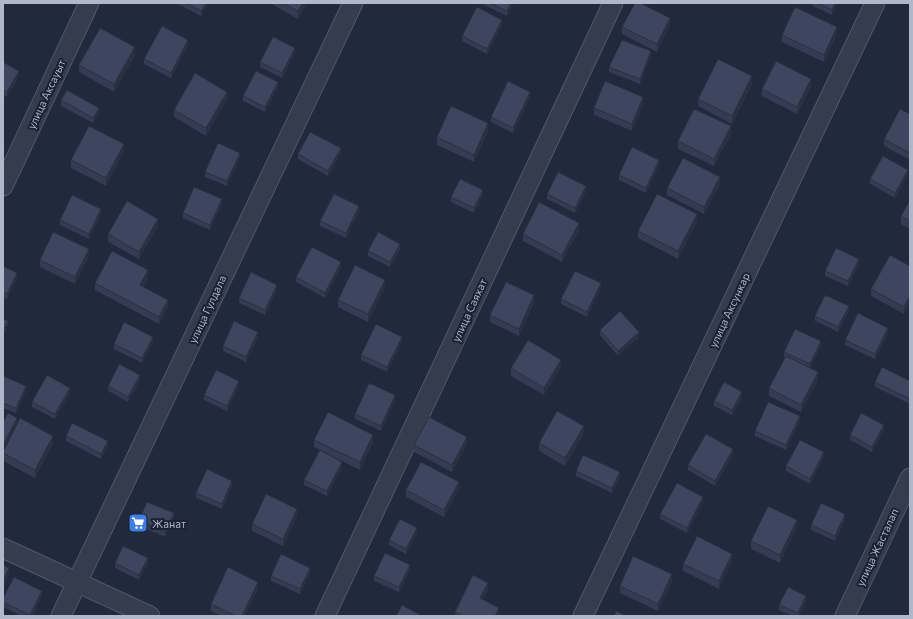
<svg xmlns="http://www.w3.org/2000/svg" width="913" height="619" font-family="Commissioner,sans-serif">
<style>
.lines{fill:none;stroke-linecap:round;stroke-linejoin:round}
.minor-casing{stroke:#505769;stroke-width:21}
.minor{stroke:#353c4e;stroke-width:19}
.wall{fill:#343b52}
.shaded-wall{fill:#2b3042}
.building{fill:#3d455f;stroke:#2b3042}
.labels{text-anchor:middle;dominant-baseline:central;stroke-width:4;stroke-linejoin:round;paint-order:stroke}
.street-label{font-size:11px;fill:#b1b7ca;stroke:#1a2133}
.poi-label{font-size:11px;fill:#b1b7ca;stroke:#1a2133;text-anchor:start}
</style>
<rect width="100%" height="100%" fill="#21293e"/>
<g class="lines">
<g class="minor-casing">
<path id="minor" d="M3,186L89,3
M3,548L150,616
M61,616L353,3
M325,616L613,3
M583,616L875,3
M845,616L910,478"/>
</g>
<use href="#minor" class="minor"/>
</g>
<path class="wall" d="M176,3H208L201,16Z
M270,3H307L298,19Z
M484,3H514L507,16L484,5Z
M813,3H837L832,15L813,6Z
M502,25L487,54L462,41V36Z
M670,25L657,52L622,34V27Z
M837,34L824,62L782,42V35Z
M188,45L171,78L144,64V59Z
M295,53L282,78L260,67V62Z
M135,55L114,92L79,72V65Z
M651,56L640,84L609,72V67Z
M3,62L19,76L7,97L3,95Z
M752,84L732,124L698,106V99Z
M811,86L797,114L762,96V89Z
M278,87L265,112L243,101V96Z
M530,97L513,133L491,122V117Z
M227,99L206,136L174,117V110Z
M61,100L99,113L93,123L61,106Z
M643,105L632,131L594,115V108Z
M910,114V160L884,146V139Z
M488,131L474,162L437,145V137Z
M731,134L714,166L678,149V141Z
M124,151L106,186L71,168V160Z
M341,153L328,176L298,159V154Z
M240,158L227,186L205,177V172Z
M659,165L646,193L619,180V175Z
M908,175L895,198L870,184V179Z
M720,184L704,214L667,195V188Z
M586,191L575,213L547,199V194Z
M483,195L474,213L451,202V197Z
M910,200V229L901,224V216Z
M222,204L210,230L183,218V213Z
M359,212L346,238L320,226V221Z
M101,214L89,239L60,225V220Z
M697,221L678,259L638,238V231Z
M158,226L139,259L108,242V234Z
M579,230L562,262L523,241V234Z
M400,249L390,267L368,256V251Z
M89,256L75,284L40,267V260Z
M859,264L848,286L825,276V271Z
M3,266L17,278L7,299L3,297Z
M910,266V304L904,314L871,296V289Z
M341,268L325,298L296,282V277Z
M148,278L143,287L168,307L159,324L95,290V283Z
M385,287L368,322L338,307V300Z
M601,288L587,317L561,304V299Z
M277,290L265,315L239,303V298Z
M534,303L519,336L490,322V315Z
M849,311L838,332L815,321V316Z
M600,330L639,337L618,356L600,335Z
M888,333L875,359L845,345V340Z
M258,337L246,362L223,351V346Z
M153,342L142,363L114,349V344Z
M402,342L387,372L361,360V355Z
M821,346L810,368L818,380L801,412L769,396V388L785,358L784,357V352Z
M561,367L544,395L511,376V368Z
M3,376L26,391L16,413L3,408Z
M140,380L128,402L108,391V386Z
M910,381V404L875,387V382Z
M239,386L227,411L204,400V395Z
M70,393L55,419L32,407V402Z
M742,397L732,415L714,406V401Z
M395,400L381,431L355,419V414Z
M800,421L786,450L755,436V431Z
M884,430L872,452L850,440V435Z
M584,433L565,466L539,451V443Z
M66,436L108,446L101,459L66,441Z
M314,440L373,442L360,470L314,447Z
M53,443L35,478L3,461V452Z
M467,444L452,472L414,452V445Z
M733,455L715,486L688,470V465Z
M824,457L810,484L786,471V466Z
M342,467L327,496L304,485V480Z
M576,471L620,477L612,493L576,476Z
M232,486L222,509L196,498V493Z
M459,489L444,517L406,497V490Z
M703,502L687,533L660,519V514Z
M297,516L283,546L252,531V524Z
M174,518L165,537L139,526V520Z
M845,520L835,541L811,530V525Z
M797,527L780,563L751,549V541Z
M417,533L406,554L389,545V540Z
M732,561L719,589L683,571V564Z
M115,563H148L139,580L115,568Z
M410,570L399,592L374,581V576Z
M310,573L300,594L271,581V576Z
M672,582L658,611L620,593V586Z
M258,589L245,616H221L211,611V604Z
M488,590L483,600L499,608V616H455V612Z
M42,596L32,616H21L3,607V598Z
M806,601L799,616H793L779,610V605Z"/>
<path class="shaded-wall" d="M206,3H208L201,16V11Z
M303,3H307L298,19V11Z
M511,3H514L507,16V11Z
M835,3H837L832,15V10Z
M670,18V25L657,52V44Z
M502,20V25L487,54V49Z
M837,27V34L824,62V55Z
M188,40V45L171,78V73Z
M135,47V55L114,92V84Z
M295,48V53L282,78V73Z
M651,51V56L640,84V79Z
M19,71V76L7,97V92Z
M752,76V84L732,124V116Z
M811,79V86L797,114V107Z
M278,82V87L265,112V107Z
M227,92V99L206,136V128Z
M530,92V97L513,133V128Z
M643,97V105L632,131V124Z
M99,108V113L93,123V118Z
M488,123V131L474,162V155Z
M731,126V134L714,166V159Z
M124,144V151L106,186V178Z
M341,148V153L328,176V171Z
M240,153V158L227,186V181Z
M659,160V165L646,193V188Z
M908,170V175L895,198V193Z
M720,177V184L704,214V207Z
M586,186V191L575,213V208Z
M483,190V195L474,213V208Z
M222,199V204L210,230V225Z
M359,206V212L346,238V233Z
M101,209V214L89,239V234Z
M697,214V221L678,259V251Z
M158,219V226L139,259V252Z
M579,223V230L562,262V255Z
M400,244V249L390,267V262Z
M89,249V256L75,284V277Z
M859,259V264L848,286V281Z
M341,262V268L325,298V293Z
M148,270V278L140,293V285Z
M17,273V278L7,299V294Z
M385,280V287L368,322V314Z
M601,283V288L587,317V312Z
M277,285V290L265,315V310Z
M534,295V303L519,336V329Z
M910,296V304L904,314V307Z
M168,300V307L159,324V317Z
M849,306V311L838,332V327Z
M8,321V326L3,336V331Z
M888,328V333L875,359V354Z
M258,332V337L246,362V357Z
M639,332V337L618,356V351Z
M153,337V342L142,363V358Z
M402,337V342L387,372V367Z
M821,341V346L810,369V364Z
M561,360V367L544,395V388Z
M818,372V380L801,412V405Z
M140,375V380L128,402V397Z
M239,381V386L227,411V406Z
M26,386V391L16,413V408Z
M70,388V393L55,419V414Z
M742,392V397L732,415V410Z
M395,395V400L381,431V426Z
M800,416V421L786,450V445Z
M17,418V423L3,450V445Z
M884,425V430L872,452V447Z
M584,426V433L565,466V458Z
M373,435V442L360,470V462Z
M53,436V443L35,478V470Z
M467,437V444L452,472V465Z
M108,441V446L101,459V454Z
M733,449V455L715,486V481Z
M824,452V457L810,484V479Z
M342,462V467L327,496V491Z
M620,472V477L612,493V488Z
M232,481V486L222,509V504Z
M459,482V489L444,517V510Z
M703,497V502L687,533V528Z
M297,509V516L283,546V539Z
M174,513V518L165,537V532Z
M845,514V520L835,541V536Z
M797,520V527L780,563V555Z
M417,528V533L406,554V549Z
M732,554V561L719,589V581Z
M148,558V563L139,580V575Z
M410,565V570L399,592V587Z
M9,568V575L3,588V581Z
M310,568V573L300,594V589Z
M672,574V582L658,611V604Z
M258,582V589L245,616H242Z
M488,583V590L480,606V598Z
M42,591V596L32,616H30Z
M806,596V601L799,616H798V613Z
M499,608V616H495Z"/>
<path class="building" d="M186,3H206L201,11Z
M283,3H303L298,11Z
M490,3H511L507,11Z
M635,3H640L670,18L657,44L622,27Z
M818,3H835L832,10Z
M477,7L502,20L487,49L462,36Z
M795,7L837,27L824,55L782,35Z
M162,26L188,40L171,73L144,59Z
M100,28L135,47L114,84L79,65Z
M273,37L295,48L282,73L260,62Z
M622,40L651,51L640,79L609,67Z
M718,59L752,76L732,116L698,99Z
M776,61L811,79L797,107L762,89Z
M3,62L19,71L7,92L3,90Z
M256,71L278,82L265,107L243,96Z
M195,73L227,92L206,128L174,110Z
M508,81L530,92L513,128L491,117Z
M605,81L643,97L632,124L594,108Z
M67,90L99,108L93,118L61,100Z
M451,106L488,123L474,155L437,137Z
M694,109L731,126L714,159L678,141Z
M900,109L910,114V153L884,139Z
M89,126L124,144L106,178L71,160Z
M310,132L341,148L328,171L298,154Z
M218,143L240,153L227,181L205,172Z
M632,147L659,160L646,188L619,175Z
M883,156L908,170L895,193L870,179Z
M683,158L720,177L704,207L667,188Z
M558,172L586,186L575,208L547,194Z
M460,179L483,190L474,208L451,197Z
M194,187L222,199L210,225L183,213Z
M334,194L359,206L346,233L320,221Z
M657,194L697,214L678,251L638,231Z
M72,195L101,209L89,234L60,220Z
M910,200V221L901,216Z
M127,201L158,219L139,252L108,234Z
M539,202L579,223L562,255L523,234Z
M53,232L89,249L75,277L40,260Z
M378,232L400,244L390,262L368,251Z
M312,247L341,262L325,293L296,277Z
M836,248L859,259L848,281L825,271Z
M112,251L148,270L140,285L168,300L159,317L95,283Z
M890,255L910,266V296L904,307L871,289Z
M355,265L385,280L368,314L338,300Z
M3,266L17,273L7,294L3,292Z
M575,271L601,283L587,312L561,299Z
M251,272L277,285L265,310L239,298Z
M506,282L534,295L519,329L490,315Z
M825,295L849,306L838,327L815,316Z
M620,311L639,332L618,351L600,330Z
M858,313L888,328L875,354L845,340Z
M3,319L8,321L3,331Z
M234,321L258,332L246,357L223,346Z
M124,322L153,337L142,358L114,344Z
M376,324L402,337L387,367L361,355Z
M795,329L821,341L810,364L784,352Z
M528,340L561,360L544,388L511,368Z
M786,356L818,372L801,405L769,388Z
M119,364L140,375L128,397L108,386Z
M882,367L910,381V399L875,382Z
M216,370L239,381L227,406L204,395Z
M47,375L70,388L55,414L32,402Z
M3,376L26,386L16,408L3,403Z
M724,382L742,392L732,410L714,401Z
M369,383L395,395L381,426L355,414Z
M768,402L800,416L786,445L755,431Z
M557,411L584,426L565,458L539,443Z
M328,412L373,435L360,462L314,440Z
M8,413L17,418L3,445V422Z
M861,413L884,425L872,447L850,435Z
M429,417L467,437L452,465L414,445Z
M20,418L53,436L35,470L3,453V452Z
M72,423L108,441L101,454L66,436Z
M706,434L733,449L715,481L688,465Z
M800,440L824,452L810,479L786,466Z
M320,450L342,462L327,491L304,480Z
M583,455L620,472L612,488L576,471Z
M421,462L459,482L444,510L406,490Z
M207,469L232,481L222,504L196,493Z
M677,483L703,497L687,528L660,514Z
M266,494L297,509L283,539L252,524Z
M147,502L174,513L165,532L139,520Z
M821,503L845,514L835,536L811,525Z
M768,506L797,520L780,555L751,541Z
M400,519L417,528L406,549L389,540Z
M697,536L732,554L719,581L683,564Z
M123,546L148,558L139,575L115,563Z
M385,553L410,565L399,587L374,576Z
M281,554L310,568L300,589L271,576Z
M633,556L672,574L658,604L620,586Z
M3,565L9,568L3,581Z
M228,567L258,582L242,616H236L211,604Z
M473,575L488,583L480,598L499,608L495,616H463L455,612Z
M14,577L42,591L30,615L3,602V598Z
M788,587L806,596L798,613L779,605Z
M402,605L422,616H396Z
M616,611L627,616H614Z"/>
<defs>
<g id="supermarket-square" transform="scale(1)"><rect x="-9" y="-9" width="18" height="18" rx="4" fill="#3f7fe0" stroke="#1a2133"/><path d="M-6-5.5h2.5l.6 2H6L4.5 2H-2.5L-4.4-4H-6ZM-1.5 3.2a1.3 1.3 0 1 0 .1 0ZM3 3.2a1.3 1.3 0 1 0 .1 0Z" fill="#fff"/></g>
</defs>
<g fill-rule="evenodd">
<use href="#supermarket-square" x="138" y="523"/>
</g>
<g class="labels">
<g class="street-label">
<text transform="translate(46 94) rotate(-65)">улица Аксауыт</text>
<text transform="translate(207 309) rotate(-65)">улица Гулдала</text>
<text transform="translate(469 310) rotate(-65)">улица Саяхат</text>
<text transform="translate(729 310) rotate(-65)">улица Аксункар</text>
<text transform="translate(877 547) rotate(-65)">улица Жасталап</text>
</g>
<g class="poi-label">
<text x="152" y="523">Жанат</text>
</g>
</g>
<rect width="913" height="619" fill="none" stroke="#b1b7ca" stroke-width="8"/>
</svg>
